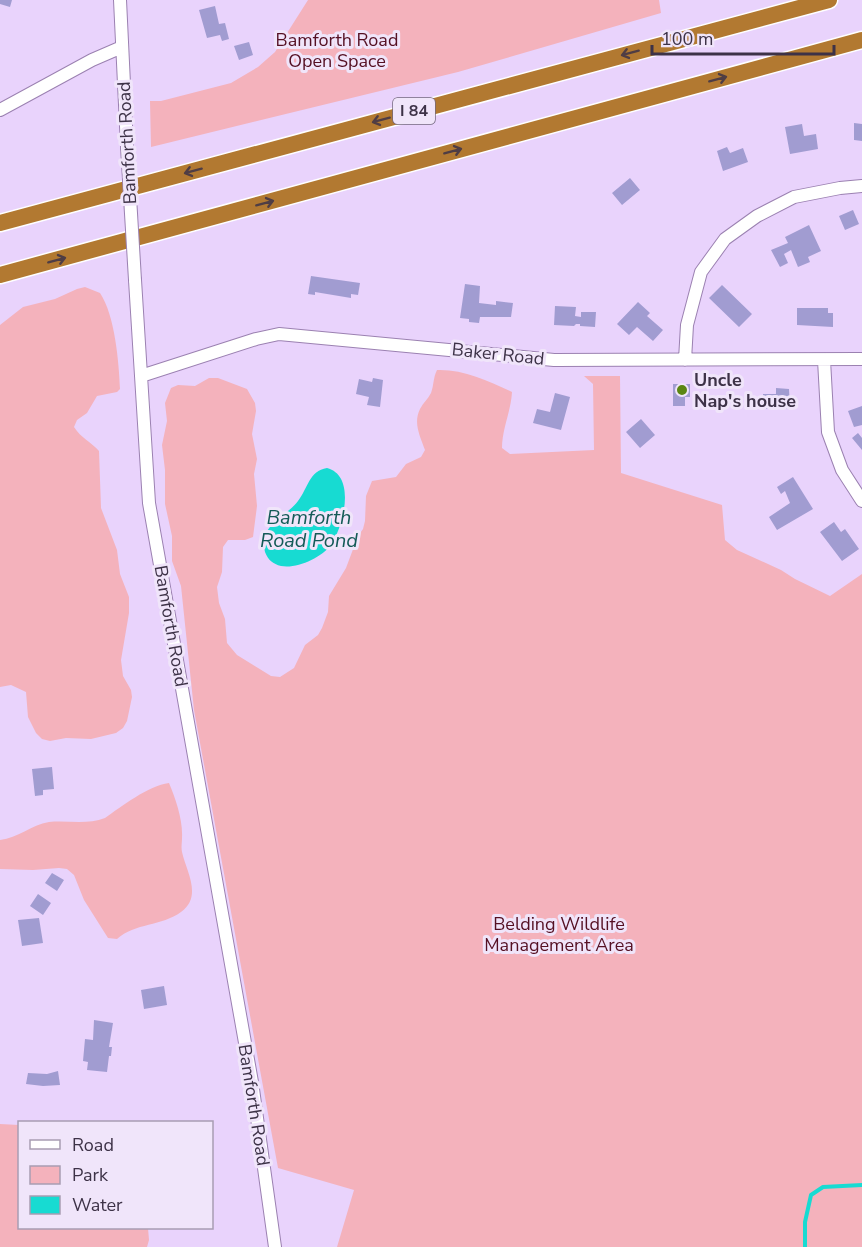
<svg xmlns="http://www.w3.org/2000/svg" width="862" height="1247" font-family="'Nunito Sans',sans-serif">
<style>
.green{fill:#f4b2bc}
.water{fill:#17dbd2}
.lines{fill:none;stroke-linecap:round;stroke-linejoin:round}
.stream{stroke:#17dbd2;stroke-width:4}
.building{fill:#a19cd1}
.minor-casing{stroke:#9b81b1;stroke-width:14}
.highway-casing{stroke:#fff;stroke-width:19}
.minor{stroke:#fff;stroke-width:12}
.highway{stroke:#b27931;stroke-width:16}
.minor-bridge-casing{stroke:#9b81b1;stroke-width:14;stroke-linecap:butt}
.minor-bridge{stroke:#fff;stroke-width:12}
.oneway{stroke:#4f3d44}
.poi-dot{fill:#5b8612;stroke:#f0e5fa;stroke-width:2}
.labels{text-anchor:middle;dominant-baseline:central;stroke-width:6;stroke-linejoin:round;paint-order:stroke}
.shield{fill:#f0e5fa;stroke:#73687d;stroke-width:1.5}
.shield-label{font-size:16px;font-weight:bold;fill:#3d3247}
.park-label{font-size:18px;fill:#551023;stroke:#f0e5fa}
.street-label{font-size:18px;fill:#3d3247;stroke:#f0e5fa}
.poi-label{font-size:18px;font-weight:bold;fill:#3d3247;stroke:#f0e5fa;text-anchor:start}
.water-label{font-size:20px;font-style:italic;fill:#145b57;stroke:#f0e5fa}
</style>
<rect width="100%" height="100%" fill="#e9d3fc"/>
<path class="green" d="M308,0H659L661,13L458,72L151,147L150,101H161L231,83L258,67L275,52Z
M85,287L100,293C115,315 119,363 120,389L117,392L97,396L87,413L77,420L74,427C81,438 91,442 99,451L101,508L117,550L120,574L129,597V613L121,660L123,676L131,690L132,697L127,721L123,728L116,733L91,739L66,738L50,741L42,739L36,733L28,717L26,692L11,685L0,687V325L23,307L55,299L77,289Z
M437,370C463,369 489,381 512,392C511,411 502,429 502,448L510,454L594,450L593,384L584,376H620L621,473L722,505L725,540L737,550L781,570L795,579L830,596L862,574V1247H337L354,1190L278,1168L194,710L181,586L172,561V536L165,504V470L162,445L167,421L165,403L171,388L178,385L195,386L209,378H218L247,389L255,403L256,411L252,434L257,459L254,474L257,506L253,537L245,540H228L223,547L222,572L217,587L219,603L225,619L227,643L237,655L271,676L280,677L294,668L305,645L318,635L322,628L328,612L329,596L346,568L358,536L363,529L365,521L366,496L372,481L396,477L406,464L421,457L425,450C420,436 413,423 420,409C423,403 428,399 431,393C434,385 433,378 437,370Z
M169,783C176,800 183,820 182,838C182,843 181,847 182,852C186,871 203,896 181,912C162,926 135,923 117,939L108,938L84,900L74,875L67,869L59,868L33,870L0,869V840C18,838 31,825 49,822C67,820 87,825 105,818C122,806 148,786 169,783Z
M0,1124L19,1125L20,1228H148L149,1240L147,1247H0Z"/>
<path class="water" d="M327,468C357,476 343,527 331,545C321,558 297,569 281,566C273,564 268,560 265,552C258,525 285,518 298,501C308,488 309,471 327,468Z"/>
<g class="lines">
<path class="stream" d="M805,1247V1222L811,1195L823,1187L862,1185"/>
</g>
<path class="building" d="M0,0H12L10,7L0,4Z
M215,6L219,24L225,23L229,39L222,41L220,35L207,38L199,10Z
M249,42L253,55L239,60L234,46Z
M854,123L862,124V141L854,140Z
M802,124L804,136L816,134L818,149L790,154L785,127Z
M727,147L730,153L743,148L748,162L723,171L717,151Z
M630,178L640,190L622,205L612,193Z
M853,210L859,224L845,230L839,216Z
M809,225L821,251L808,257L810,262L798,267L791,250L784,254L788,263L780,267L771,250L788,243L785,237Z
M311,276L360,283L358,295L351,294V298L315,292V295L308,294Z
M465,284L480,286L479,303L496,305V301L513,303L511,317H480L479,323L469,322V319L460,318Z
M722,285L752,314L739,327L709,298Z
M638,302L650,313L647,316L663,330L653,341L637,327L629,335L617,324Z
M555,306L576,307L575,316L581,317V312H596L595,327L580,326V324H576L574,326L554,325Z
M797,308H828V313H833V327L797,325Z
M373,378L383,380L380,407L367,405L369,397L356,394L359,379L372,382Z
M673,384H690V397H685V406H673Z
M776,388L789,389L790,409H763V394H776Z
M555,393L570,397L561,430L533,423L537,409L550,412Z
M862,406V425L854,427L848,411Z
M641,419L655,435L640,448L626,432Z
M858,433L862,438V450L852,438Z
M793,477L813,509L777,530L769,517L790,503L785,491L781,494L777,487Z
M834,522L841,532L845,529L859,549L842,561L820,532Z
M52,767L54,789L43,790V795L35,796L32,769Z
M52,873L64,880L57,891L45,883Z
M38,894L51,903L43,915L30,906Z
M39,918L43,943L22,946L18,920Z
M164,986L167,1005L144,1009L141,990Z
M94,1020L113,1023L109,1047H112L111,1056H109L107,1072L87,1070L88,1062L83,1061L85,1039L93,1040Z
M58,1071L60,1085L43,1086L26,1084L28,1073L47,1074Z"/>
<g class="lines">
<g class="minor-casing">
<path id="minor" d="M120,0L127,147
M0,110L92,60L122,47
M135,280L149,503L252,1082L275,1247
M685,360L687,325L701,272L725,239L757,216L794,197L840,188L862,186
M824,360L828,432L842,470L862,501
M141,376L256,339L279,334L554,360L862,359"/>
</g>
<g class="highway-casing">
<path id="highway" d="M0,223L829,0
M0,275L862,40"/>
</g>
<use href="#minor" class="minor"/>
<use href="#highway" class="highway"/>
<g class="minor-bridge-casing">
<path id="minor-bridge" d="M127,147L135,280"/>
</g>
<use href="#minor-bridge" class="minor-bridge"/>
</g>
<defs><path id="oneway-shaft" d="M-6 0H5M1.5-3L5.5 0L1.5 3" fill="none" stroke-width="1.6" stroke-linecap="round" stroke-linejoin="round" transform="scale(1.5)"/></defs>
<g class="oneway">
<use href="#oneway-shaft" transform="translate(630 53) rotate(165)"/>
<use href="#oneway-shaft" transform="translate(718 79) rotate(-15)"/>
<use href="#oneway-shaft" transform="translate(381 120) rotate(165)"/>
<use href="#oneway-shaft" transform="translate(453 151) rotate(-15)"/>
<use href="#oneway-shaft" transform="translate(193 171) rotate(165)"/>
<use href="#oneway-shaft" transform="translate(265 203) rotate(-15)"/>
<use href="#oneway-shaft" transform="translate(57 260) rotate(-15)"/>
</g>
<circle class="poi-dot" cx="682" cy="390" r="6"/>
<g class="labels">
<rect class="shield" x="393" y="98" width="42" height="26" rx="4.5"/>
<g class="shield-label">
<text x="414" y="111">I 84</text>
</g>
<g class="park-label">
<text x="337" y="40">Bamforth Road<tspan x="337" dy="21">Open Space</tspan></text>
<text x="559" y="924">Belding Wildlife<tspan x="559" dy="21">Management Area</tspan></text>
</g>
<g class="street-label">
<text transform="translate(127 143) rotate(-93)">Bamforth Road</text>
<text transform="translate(498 354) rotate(6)">Baker Road</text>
<text transform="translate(171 626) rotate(80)">Bamforth Road</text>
<text transform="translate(254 1105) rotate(81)">Bamforth Road</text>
</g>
<g class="poi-label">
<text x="694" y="380">Uncle<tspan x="694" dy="21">Nap's house</tspan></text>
</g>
<g class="water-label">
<text x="309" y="517">Bamforth<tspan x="309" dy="23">Road Pond</tspan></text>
</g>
</g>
<rect x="18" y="1121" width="195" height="108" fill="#f0e5fa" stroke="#a89db2" stroke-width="1.5"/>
<rect x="30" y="1140" width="30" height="9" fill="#ffffff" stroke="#a89db2" stroke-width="1.5"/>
<text x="72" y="1151" font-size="18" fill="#3d3247">Road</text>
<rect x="30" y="1166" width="30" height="18" fill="#f4b2bc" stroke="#a89db2" stroke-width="1.5"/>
<text x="72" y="1181" font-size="18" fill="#3d3247">Park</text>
<rect x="30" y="1196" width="30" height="18" fill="#17dbd2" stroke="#a89db2" stroke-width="1.5"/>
<text x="72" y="1211" font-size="18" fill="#3d3247">Water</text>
<path d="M652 45v9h182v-9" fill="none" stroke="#3d3247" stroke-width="3"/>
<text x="661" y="45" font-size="18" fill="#3d3247" stroke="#f0e5fa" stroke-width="4.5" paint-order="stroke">100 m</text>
</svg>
